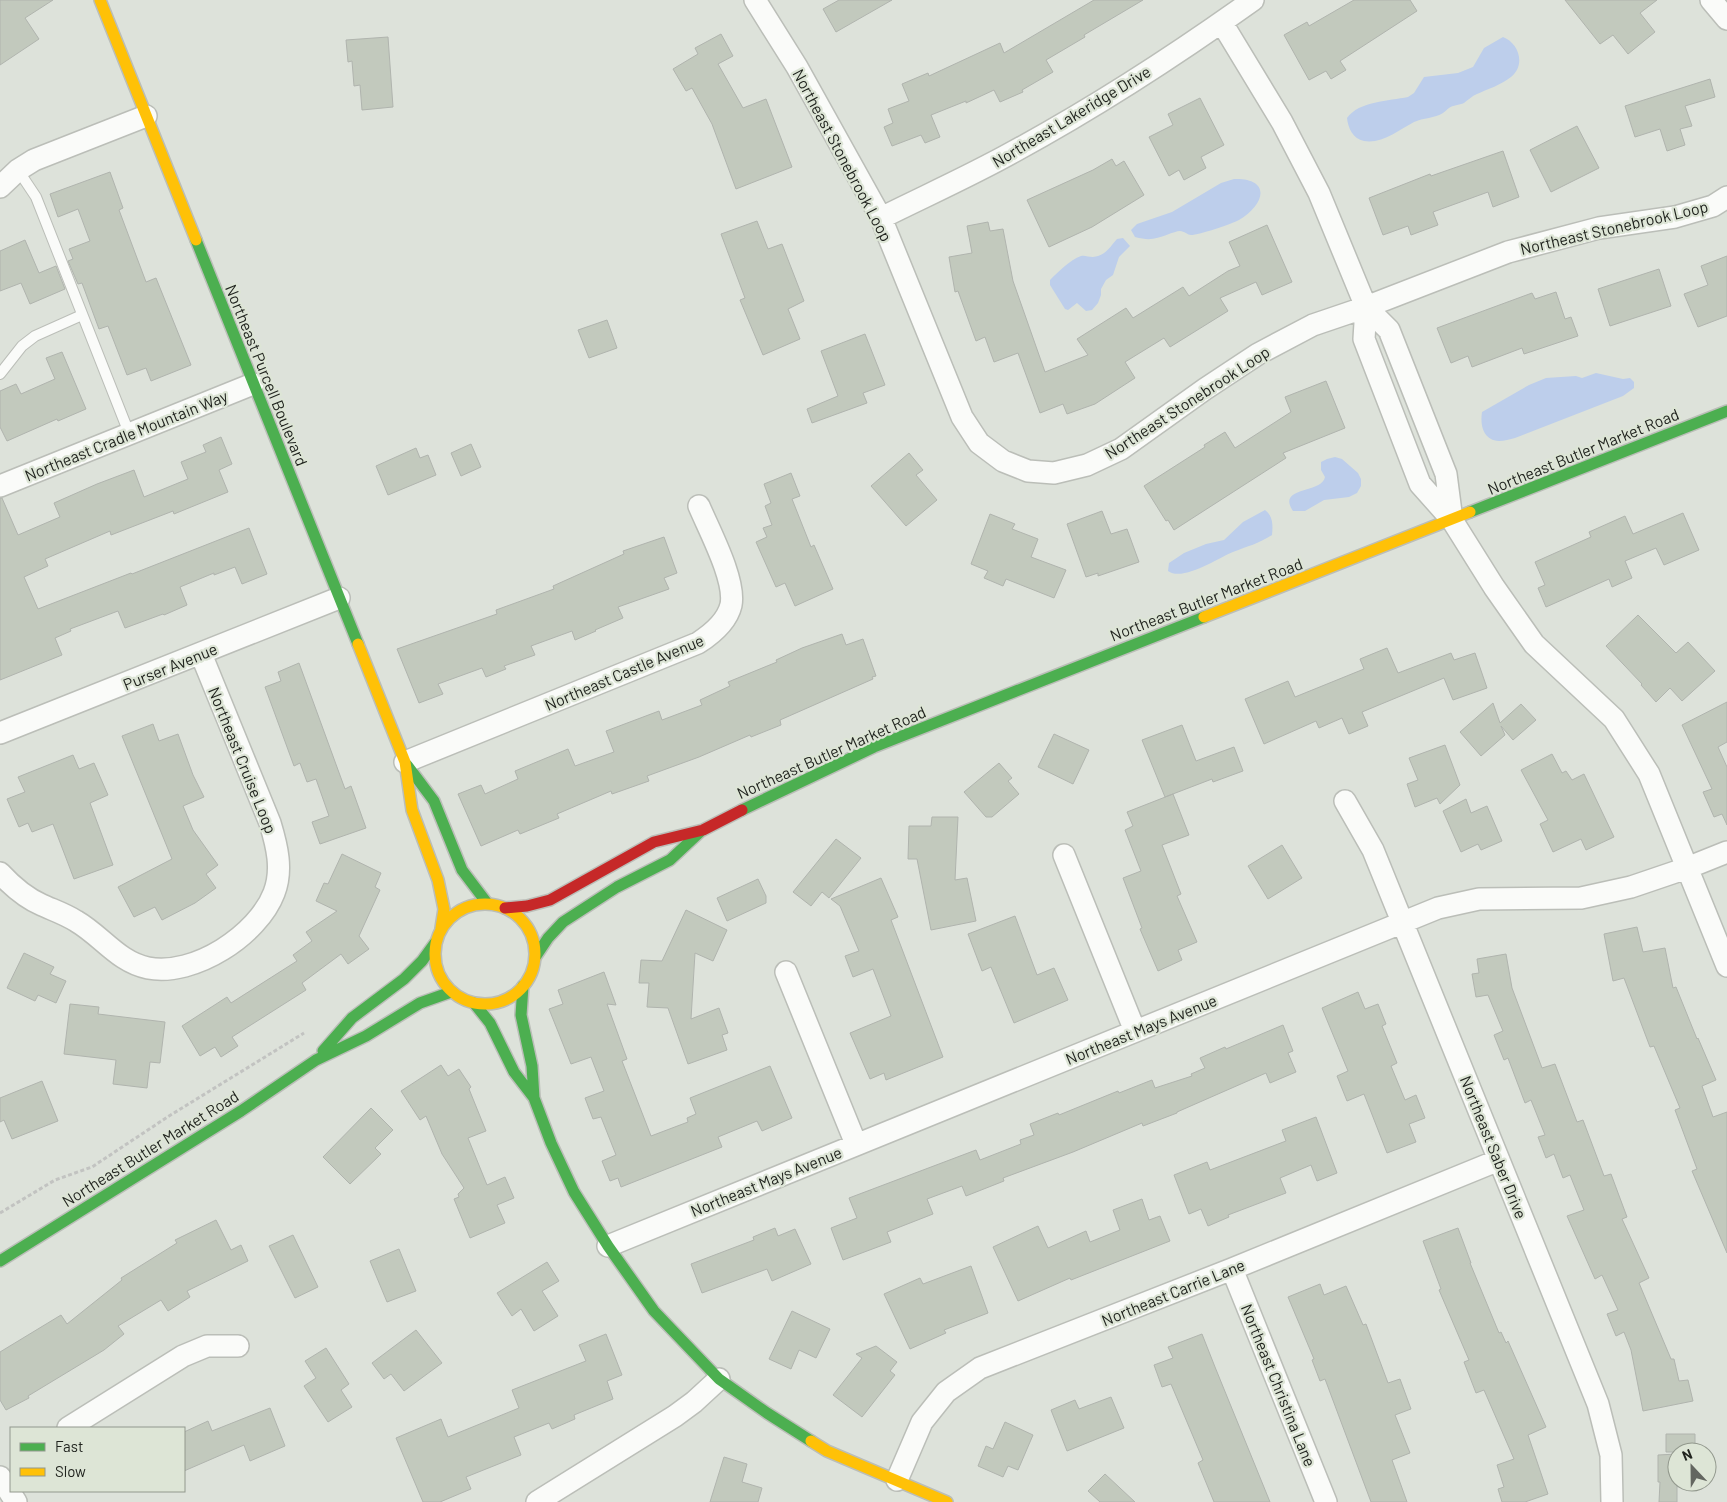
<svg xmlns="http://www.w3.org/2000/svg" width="1727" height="1502" font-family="Barlow,sans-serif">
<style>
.water{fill:#bdceeb}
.building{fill:#c2c9bd;stroke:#b0b4ae}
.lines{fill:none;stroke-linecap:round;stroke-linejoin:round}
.lane-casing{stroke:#bbbeb8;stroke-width:12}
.street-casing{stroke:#bbbeb8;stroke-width:24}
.fast-casing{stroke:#bbbeb8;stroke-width:14}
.slow-casing{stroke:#bbbeb8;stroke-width:14}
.jam-casing{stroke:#bbbeb8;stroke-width:14}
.path{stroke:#c2c3c1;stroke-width:3;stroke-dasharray:4 2.5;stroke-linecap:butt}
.lane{stroke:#fafbf9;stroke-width:10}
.street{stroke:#fafbf9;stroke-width:21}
.fast{stroke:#4caf50;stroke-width:11}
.slow{stroke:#ffc107;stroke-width:11}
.jam{stroke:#c62828;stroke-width:11}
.labels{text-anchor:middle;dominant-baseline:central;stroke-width:4.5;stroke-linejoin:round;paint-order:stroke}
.street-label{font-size:16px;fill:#21241f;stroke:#dde5d6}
</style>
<rect width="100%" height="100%" fill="#dde2da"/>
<path class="water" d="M1503,37C1519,43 1526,65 1511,77C1501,85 1488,89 1477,94C1472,96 1468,100 1464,103C1459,105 1453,105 1449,108C1447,109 1446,111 1443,113C1435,118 1423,118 1414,122C1399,130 1382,144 1364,141C1353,139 1348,128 1347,118C1359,101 1389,101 1408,97L1414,93L1424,77L1458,73L1473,67L1484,48Z
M1234,179C1272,178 1265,205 1239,220C1232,224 1199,235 1191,235C1188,235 1184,231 1180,231C1177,231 1172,233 1169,234C1155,239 1150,241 1135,237L1131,230L1137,224L1172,212L1221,183Z
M1123,238L1130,246L1119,257L1113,275L1106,280L1101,289V295L1098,303L1092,310L1086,311L1077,303L1068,310L1065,309L1050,285V280C1058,272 1070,260 1081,256C1085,255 1088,257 1093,257C1105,256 1110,247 1117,239Z
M1596,373L1623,379L1630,378L1634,382V388L1623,396L1515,438C1510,439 1504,441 1499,441C1483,440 1480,425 1482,412L1529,385L1546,378L1576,376L1582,378Z
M1335,457L1342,459L1358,473L1361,479V486L1357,493L1349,497L1324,500L1305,511H1293C1276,486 1322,494 1325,477L1321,470V462L1327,459Z
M1265,510C1273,516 1273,525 1272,535C1258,544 1248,546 1233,552C1218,558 1183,582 1168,571L1169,563L1184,553L1206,544L1224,540L1243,522Z"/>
<path class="building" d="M0,0H53L25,18L39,39L0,65Z
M839,0H892L836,32L823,9Z
M1094,0H1143L1084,35L1085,37L1046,60L1053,72L1022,90L1023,92L1000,102L994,90L966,103V101L931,115L940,137L925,143L921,135L892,146L884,127L893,123L888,109L909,101L902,84L928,73L929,76L1000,43L1004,53Z
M1354,0H1410L1417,11L1340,61L1346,70L1331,79L1326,71L1309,80L1284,35L1307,22L1309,26Z
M1565,0H1657L1640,13L1655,32L1628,54L1613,35L1600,44Z
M721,34L733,56L718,64L743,108L766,99L792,167L736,189L712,124L692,88L686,91L673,69L698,54L695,48Z
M388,37L393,107L362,110L360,85L354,86L352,61L348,62L346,40Z
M1710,79L1715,97L1685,106L1692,126L1680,129L1685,145L1667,151L1660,129L1635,137L1625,106Z
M1200,98L1224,145L1201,157L1206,168L1184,180L1179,170L1169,176L1149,137L1173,125L1168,114Z
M1577,126L1599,168L1551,192L1530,150Z
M1503,151L1519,197L1493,207L1488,192L1433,212L1438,225L1411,235L1408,226L1383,235L1369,198L1430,174L1431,176Z
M1112,159L1116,166L1124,161L1144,195L1092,227L1049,247L1027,200L1093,170Z
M110,172L123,208L119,210L146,282L156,278L191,365L151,381L146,368L127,375L108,326L99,329L82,283L78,284L68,261L73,259L69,249L90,241L78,209L58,217L50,194Z
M757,221L768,249L782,244L804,301L788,309L800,339L763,355L740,300L745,298L721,234Z
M988,222L990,231L1003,229L1013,281L1045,372L1088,355L1077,339L1126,308L1133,318L1183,287L1189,296L1228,271L1240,266L1229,242L1267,225L1292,282L1262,295L1256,282L1220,298L1228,311L1170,347L1164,338L1125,362L1135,378L1095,404L1067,414L1063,404L1040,413L1018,353L994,362L985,337L976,341L958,291L955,292L949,257L972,253L967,226Z
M25,240L39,273L56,266L65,289L30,304L21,283L0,291V251Z
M1727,256V316L1698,327L1684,294L1708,285L1701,266Z
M1659,269L1671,306L1610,326L1598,289Z
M1556,292L1565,319L1571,317L1578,336L1524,354L1522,348L1472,367L1468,356L1451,363L1437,328L1532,293L1535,299Z
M607,320L617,348L589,358L578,330Z
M865,334L885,385L863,393L867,403L812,423L807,409L838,396L821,351Z
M62,352L86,409L58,421L57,419L7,441L0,427V391L16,384L21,394L55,379L46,358Z
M1326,381L1345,428L1283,453L1286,458L1174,530L1168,520L1166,521L1144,486L1205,447L1204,445L1225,432L1235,448L1291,412L1285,397Z
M221,437L232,464L219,470L228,492L174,514L173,511L111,535L110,531L45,559L48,566L24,577L38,609L131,573L132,574L249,528L267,574L242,584L235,567L214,575V573L180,587L187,605L164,615L163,614L125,628L118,611L70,629L71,631L55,638L62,655L0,680V498H2L18,535L60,517L54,503L97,484L134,470L144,497L188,479L181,462L206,452L203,445Z
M471,444L481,467L461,476L451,453Z
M416,448L420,458L428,455L436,475L388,495L376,466Z
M909,453L923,470L916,475L937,500L906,526L871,486Z
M791,473L800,496L792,499L811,547L814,545L833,589L795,606L785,583L776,587L756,542L767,537L763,528L772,525L765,506L771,503L764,484Z
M1102,511L1111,534L1127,529L1139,562L1098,576V573L1086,577L1067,524Z
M1683,513L1699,550L1664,565L1656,548L1625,561L1632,578L1612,587L1609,579L1546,607L1538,588L1545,585L1535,562L1591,537L1589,532L1625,516L1633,534Z
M990,514L1015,524L1012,529L1038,539L1031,557L1066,570L1054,598L1006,579L1003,586L984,578L988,571L971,564Z
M664,537L677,573L664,578L669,589L618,607L623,618L595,630L596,631L575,640L572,631L531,646L535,655L504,666L506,669L486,677L482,668L438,684L443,694L419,703L397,649L497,614L496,610L554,589L553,586L624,554L623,551Z
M1638,615L1676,653L1688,642L1715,671L1682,701L1670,688L1656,702L1641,685L1642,684L1606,646Z
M842,634L846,645L863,639L876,676L872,677L873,679L780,720L781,725L751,737L750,735L699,757L647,776L649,781L612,794L611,791L557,814L559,818L520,834L518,830L481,846L458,794L481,785L485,794L518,779L515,771L568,749L575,766L614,752L606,731L659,711L662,720L702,705L700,700L730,686L728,682L777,662L776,660L802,648Z
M1387,648L1398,673L1451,653L1454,660L1475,653L1487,688L1453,700L1444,678L1362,712L1368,726L1349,734L1342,718L1319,728L1316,721L1264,744L1245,699L1288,681L1295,697L1364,669L1360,659Z
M299,663L345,789L351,786L366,828L320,844L312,822L329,816L316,779L307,782L300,763L294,766L265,687L281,681L278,672Z
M1727,702V742L1718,747L1727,767V825L1722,814L1714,817L1703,792L1712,789L1682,725Z
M1493,703L1500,723L1521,704L1536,720L1513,740L1501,726L1505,735L1481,756L1460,732Z
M153,724L159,741L178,734L193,775L204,797L183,806L193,830L218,865L206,874L216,888L195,903L162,920L155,907L134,917L118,887L172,859L122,736Z
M1182,725L1196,761L1234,747L1243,771L1213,782L1212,779L1165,797L1142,740Z
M1054,734L1089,750L1073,784L1038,767Z
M1445,745L1460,785L1440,804L1437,798L1415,807L1407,784L1418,780L1409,758Z
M1552,754L1562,773L1566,771L1572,780L1584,774L1614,837L1586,850L1581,839L1553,852L1540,824L1548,820L1521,770Z
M73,755L79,769L94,763L108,795L90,803L113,865L74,879L53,824L32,832L28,823L19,827L7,799L25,792L18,777Z
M999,763L1012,778L1008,781L1019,794L992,817H986L964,792Z
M1173,794L1189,835L1162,845L1181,894L1177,896L1197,942L1178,950L1182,960L1158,971L1140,929L1142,928L1123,878L1141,871L1125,830L1133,826L1127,812Z
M1466,799L1471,813L1487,806L1502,841L1481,850L1478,844L1461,852L1443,811Z
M932,817H958L955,880L967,878L976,921L931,930L917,859H908L909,826H931Z
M836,839L861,858L829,898L822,892L811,906L793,892Z
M1282,845L1302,878L1268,899L1248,866Z
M342,854L381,873L375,887L380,890L359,936L369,949L348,964L341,954L302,983L306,990L232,1037L238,1046L221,1057L215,1047L200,1056L182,1026L227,997L231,1003L297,961L293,955L312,941L306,932L337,911L316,901L324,883L328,884Z
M881,878L898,917L891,920L943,1057L886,1080L884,1073L870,1079L850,1033L891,1016L873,969L853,977L845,956L859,951L840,906L831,899Z
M758,879L766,896V903L727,921L717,898Z
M686,910L727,930L713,961L695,953L691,1019L719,1008L728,1033L722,1035L727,1050L688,1064L668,1008L647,1007L649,983H639L641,960L662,961Z
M1015,916L1037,975L1054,968L1068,1000L1014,1023L991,967L982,971L968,934Z
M1637,927L1643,952L1665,948L1673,988L1676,987L1697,1039L1698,1038L1716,1080L1702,1086L1713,1117L1727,1112V1253L1692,1171L1697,1169L1675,1110L1680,1108L1654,1046L1650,1047L1624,978L1613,981L1604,934Z
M24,953L54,967L50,974L66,981L56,1003L38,995L35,1001L7,988Z
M1506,954L1512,988L1542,1068L1555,1064L1577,1122L1583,1120L1604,1176L1611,1174L1627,1217L1622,1219L1649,1278L1639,1283L1671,1359H1674L1679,1381L1688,1380L1693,1401L1643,1411L1631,1350L1624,1332L1616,1336L1607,1314L1618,1310L1602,1275L1595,1279L1567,1216L1584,1210L1570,1175L1563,1178L1554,1154L1546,1158L1538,1137L1545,1135L1531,1100L1525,1103L1508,1058L1504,1060L1494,1035L1503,1031L1488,995L1476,997L1472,974L1479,973L1477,959Z
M604,972L616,1005L607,1004L627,1059L622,1061L651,1136L688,1122L687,1118L696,1114L690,1098L770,1066L792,1118L762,1131L757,1121L718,1137L722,1147L621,1187L618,1178L610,1181L602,1161L616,1155L601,1117L593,1119L585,1098L604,1091L591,1057L571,1064L549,1009L563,1004L558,990Z
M1358,992L1365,1009L1378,1004L1386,1024L1382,1026L1397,1063L1391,1066L1405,1100L1416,1095L1425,1118L1409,1124L1416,1142L1387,1153L1364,1094L1347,1101L1337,1076L1348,1071L1322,1008Z
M70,1004L99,1007L98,1014L165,1022L160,1063L150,1062L147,1088L113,1084L116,1060L64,1054Z
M1283,1025L1293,1051L1288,1053L1296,1072L1270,1083L1266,1073L1177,1112V1113L1143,1126L1142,1123L1073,1152L1003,1178L1004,1181L966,1196L962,1186L927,1199L933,1214L887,1232L891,1242L843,1260L831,1228L857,1218L849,1198L976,1150L980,1160L1021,1144L1020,1140L1034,1135L1030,1124L1058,1113L1059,1115L1118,1091L1119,1093L1152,1080L1155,1088L1192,1076L1191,1074L1205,1068L1200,1058L1225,1047L1226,1049Z
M441,1065L448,1076L459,1069L471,1087L469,1089L486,1131L468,1138L487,1185L505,1177L514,1198L497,1205L505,1223L470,1238L454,1199L459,1197L458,1194L464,1188L442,1154L426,1116L420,1120L401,1091Z
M42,1081L58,1121L12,1139L4,1120L0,1122V1098Z
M371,1108L393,1130L375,1148L381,1154L350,1184L323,1157Z
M1316,1117L1337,1173L1317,1181L1311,1165L1280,1178L1286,1193L1228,1215L1229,1217L1208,1226L1201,1209L1189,1214L1174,1175L1207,1162L1210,1170L1286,1141L1282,1130Z
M1142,1199L1149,1220L1160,1216L1170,1241L1071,1280L1070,1278L1018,1301L993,1247L1038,1226L1048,1248L1086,1231L1090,1242L1120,1230L1113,1210Z
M216,1220L231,1250L241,1245L248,1261L187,1291L190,1297L168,1311L161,1300L118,1326L124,1334L104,1350L28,1396L29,1398L6,1410L0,1400V1352L61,1315L67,1324L122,1280L121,1278L177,1243L175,1240Z
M775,1228L778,1236L795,1229L811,1264L772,1281L767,1269L702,1293L691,1264L754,1240L753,1237Z
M1458,1228L1471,1263H1470L1499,1333L1501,1332L1506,1343L1508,1341L1546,1427L1528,1435L1548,1494L1525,1502H1502L1498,1489L1504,1487L1497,1465L1514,1459L1484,1390L1476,1393L1464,1362L1469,1360L1439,1290L1441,1289L1423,1241Z
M293,1235L318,1287L295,1298L269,1246Z
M399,1249L416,1291L387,1302L370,1261Z
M547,1262L559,1281L542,1291L558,1316L534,1331L521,1309L512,1316L497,1293Z
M971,1266L988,1313L944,1330L946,1333L910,1349L884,1294L920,1278L923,1284Z
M1320,1284L1324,1295L1346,1286L1363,1325L1366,1324L1388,1383L1400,1379L1411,1409L1395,1415L1410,1453L1392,1460L1407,1502H1371L1325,1379L1320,1381L1312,1360L1314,1359L1288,1297Z
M792,1311L830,1329L816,1358L799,1350L791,1369L769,1359Z
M416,1330L442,1363L404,1391L391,1374L384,1379L372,1363Z
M606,1334L622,1375L607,1381L613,1399L574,1415L575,1419L552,1429L549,1423L514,1437L521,1455L466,1477L471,1489L440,1502H423L396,1438L441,1419L448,1437L519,1408L512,1390L586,1361L579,1345Z
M1202,1334L1215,1367L1270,1502H1214L1198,1463L1203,1460L1171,1384L1162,1387L1154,1365L1173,1358L1168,1347Z
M876,1346L897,1362L890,1371L895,1375L862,1417L833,1395L862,1358L856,1354Z
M326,1348L349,1384L341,1390L352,1407L328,1422L304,1386L316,1378L305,1361Z
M1111,1397L1124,1428L1067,1451L1051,1410L1075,1400L1079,1409Z
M270,1408L285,1446L250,1461L244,1445L184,1471V1432L208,1421L212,1431Z
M1005,1422L1033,1435L1018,1470L1008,1466L1003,1477L978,1466L986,1446L993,1449Z
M1666,1434H1695V1452H1666Z
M1677,1454V1502H1659L1660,1482H1658V1455Z
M724,1457L747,1464L742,1482L762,1488L758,1502H710Z
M1105,1474L1135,1502H1100L1088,1491Z"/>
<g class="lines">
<g class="lane-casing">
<path id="lane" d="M18,170L36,197L129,433
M0,374L22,346L35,336L82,315"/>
</g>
<g class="street-casing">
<path id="street" d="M755,0L797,67L881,218L962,417L979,443L1003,461L1028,471L1054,473L1087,465L1121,449L1205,389L1258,354L1313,325L1366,307L1508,252L1599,228L1675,217L1713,206L1727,197
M1711,0L1727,19
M1222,23L1282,122L1319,193L1366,307L1389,330L1446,474L1452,520
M0,187L18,170L34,160L146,116
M881,218C925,196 970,176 1013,152C1096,107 1176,55 1253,0
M1366,307L1364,339L1420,484L1452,520L1494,587L1534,644L1614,719L1649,774L1727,966
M0,486L253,384
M0,733L339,598
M405,762L698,643C712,634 727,622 731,605C736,580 709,530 699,506
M1345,801L1373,850L1598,1404L1611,1455L1612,1502
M1064,855L1135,1031
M0,873C12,886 26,898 42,905C53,910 65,914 76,921C102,936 118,962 148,968C194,977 258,935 274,893C283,870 277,846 270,823L201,654
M786,972L856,1144
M608,1246L1438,908L1479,899L1581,898L1631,887L1687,868L1727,852
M1232,1269L1326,1502
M68,1428L183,1356L207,1346H238
M0,1477L16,1502
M897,1480L922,1422L946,1392L980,1368L1232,1269L1499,1160
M537,1502L675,1416L694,1402L719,1379"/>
</g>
<g class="fast-casing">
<path id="fast" d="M196,240L358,644
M1470,512L1727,411
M407,765L434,801L462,870L487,903
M742,810L874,747L1204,617
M536,956L548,938L563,922L617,887L670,860L700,832
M523,986L521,1015L532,1066L534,1098
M474,1003L490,1023L514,1072L534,1098L551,1143L574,1192L608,1246L654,1311L719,1379L767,1413L811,1441
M323,1051L352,1018L404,979L422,961L435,943
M0,1261L241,1111L316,1060L366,1036L420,1003L451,992"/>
</g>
<g class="slow-casing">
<path id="slow" d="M100,0L196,240
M1204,617L1470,512
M358,644L405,762L412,810L438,880L444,909L441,928
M435 954a50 50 0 1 1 100 0a50 50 0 1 1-100 0Z
M811,1441L827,1451L947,1502"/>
</g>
<g class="jam-casing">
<path id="jam" d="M505,908L527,906L550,900L654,842L703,830L742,810"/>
</g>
<path class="path" d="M0,1213L55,1180L92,1167L169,1116L304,1033"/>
<use href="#lane" class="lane"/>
<use href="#street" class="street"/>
<use href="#fast" class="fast"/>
<use href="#slow" class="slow"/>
<use href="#jam" class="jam"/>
</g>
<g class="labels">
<g class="street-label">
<text transform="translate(1071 116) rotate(-31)">Northeast Lakeridge Drive</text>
<text transform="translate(843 155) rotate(62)">Northeast Stonebrook Loop</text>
<text transform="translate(1614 227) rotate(-13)">Northeast Stonebrook Loop</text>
<text transform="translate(267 375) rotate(68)">Northeast Purcell Boulevard</text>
<text transform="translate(1187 402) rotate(-33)">Northeast Stonebrook Loop</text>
<text transform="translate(126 435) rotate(-22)">Northeast Cradle Mountain Way</text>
<text transform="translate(1583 451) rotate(-22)">Northeast Butler Market Road</text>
<text transform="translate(1206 599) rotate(-21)">Northeast Butler Market Road</text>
<text transform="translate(170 666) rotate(-22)">Purser Avenue</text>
<text transform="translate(624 672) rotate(-23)">Northeast Castle Avenue</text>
<text transform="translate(831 752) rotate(-24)">Northeast Butler Market Road</text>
<text transform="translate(243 760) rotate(68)">Northeast Cruise Loop</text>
<text transform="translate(1141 1029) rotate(-22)">Northeast Mays Avenue</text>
<text transform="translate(1494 1147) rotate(68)">Northeast Saber Drive</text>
<text transform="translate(150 1148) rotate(-32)">Northeast Butler Market Road</text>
<text transform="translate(766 1181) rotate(-22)">Northeast Mays Avenue</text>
<text transform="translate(1173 1292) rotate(-22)">Northeast Carrie Lane</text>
<text transform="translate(1279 1385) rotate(68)">Northeast Christina Lane</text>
</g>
</g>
<rect x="10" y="1427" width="175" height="65" fill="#dde5d6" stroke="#92988d"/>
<rect x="20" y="1443" width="25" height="8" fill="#4caf50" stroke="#92988d"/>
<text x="55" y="1452" font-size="15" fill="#21241f">Fast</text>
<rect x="20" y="1468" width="25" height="8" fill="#ffc107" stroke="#92988d"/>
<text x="55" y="1477" font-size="15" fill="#21241f">Slow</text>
<g transform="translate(1692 1467) rotate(338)"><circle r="24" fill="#dde5d6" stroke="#92988d"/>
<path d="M0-4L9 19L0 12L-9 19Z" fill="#636660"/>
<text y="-8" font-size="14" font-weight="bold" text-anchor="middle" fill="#21241f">N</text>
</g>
</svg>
